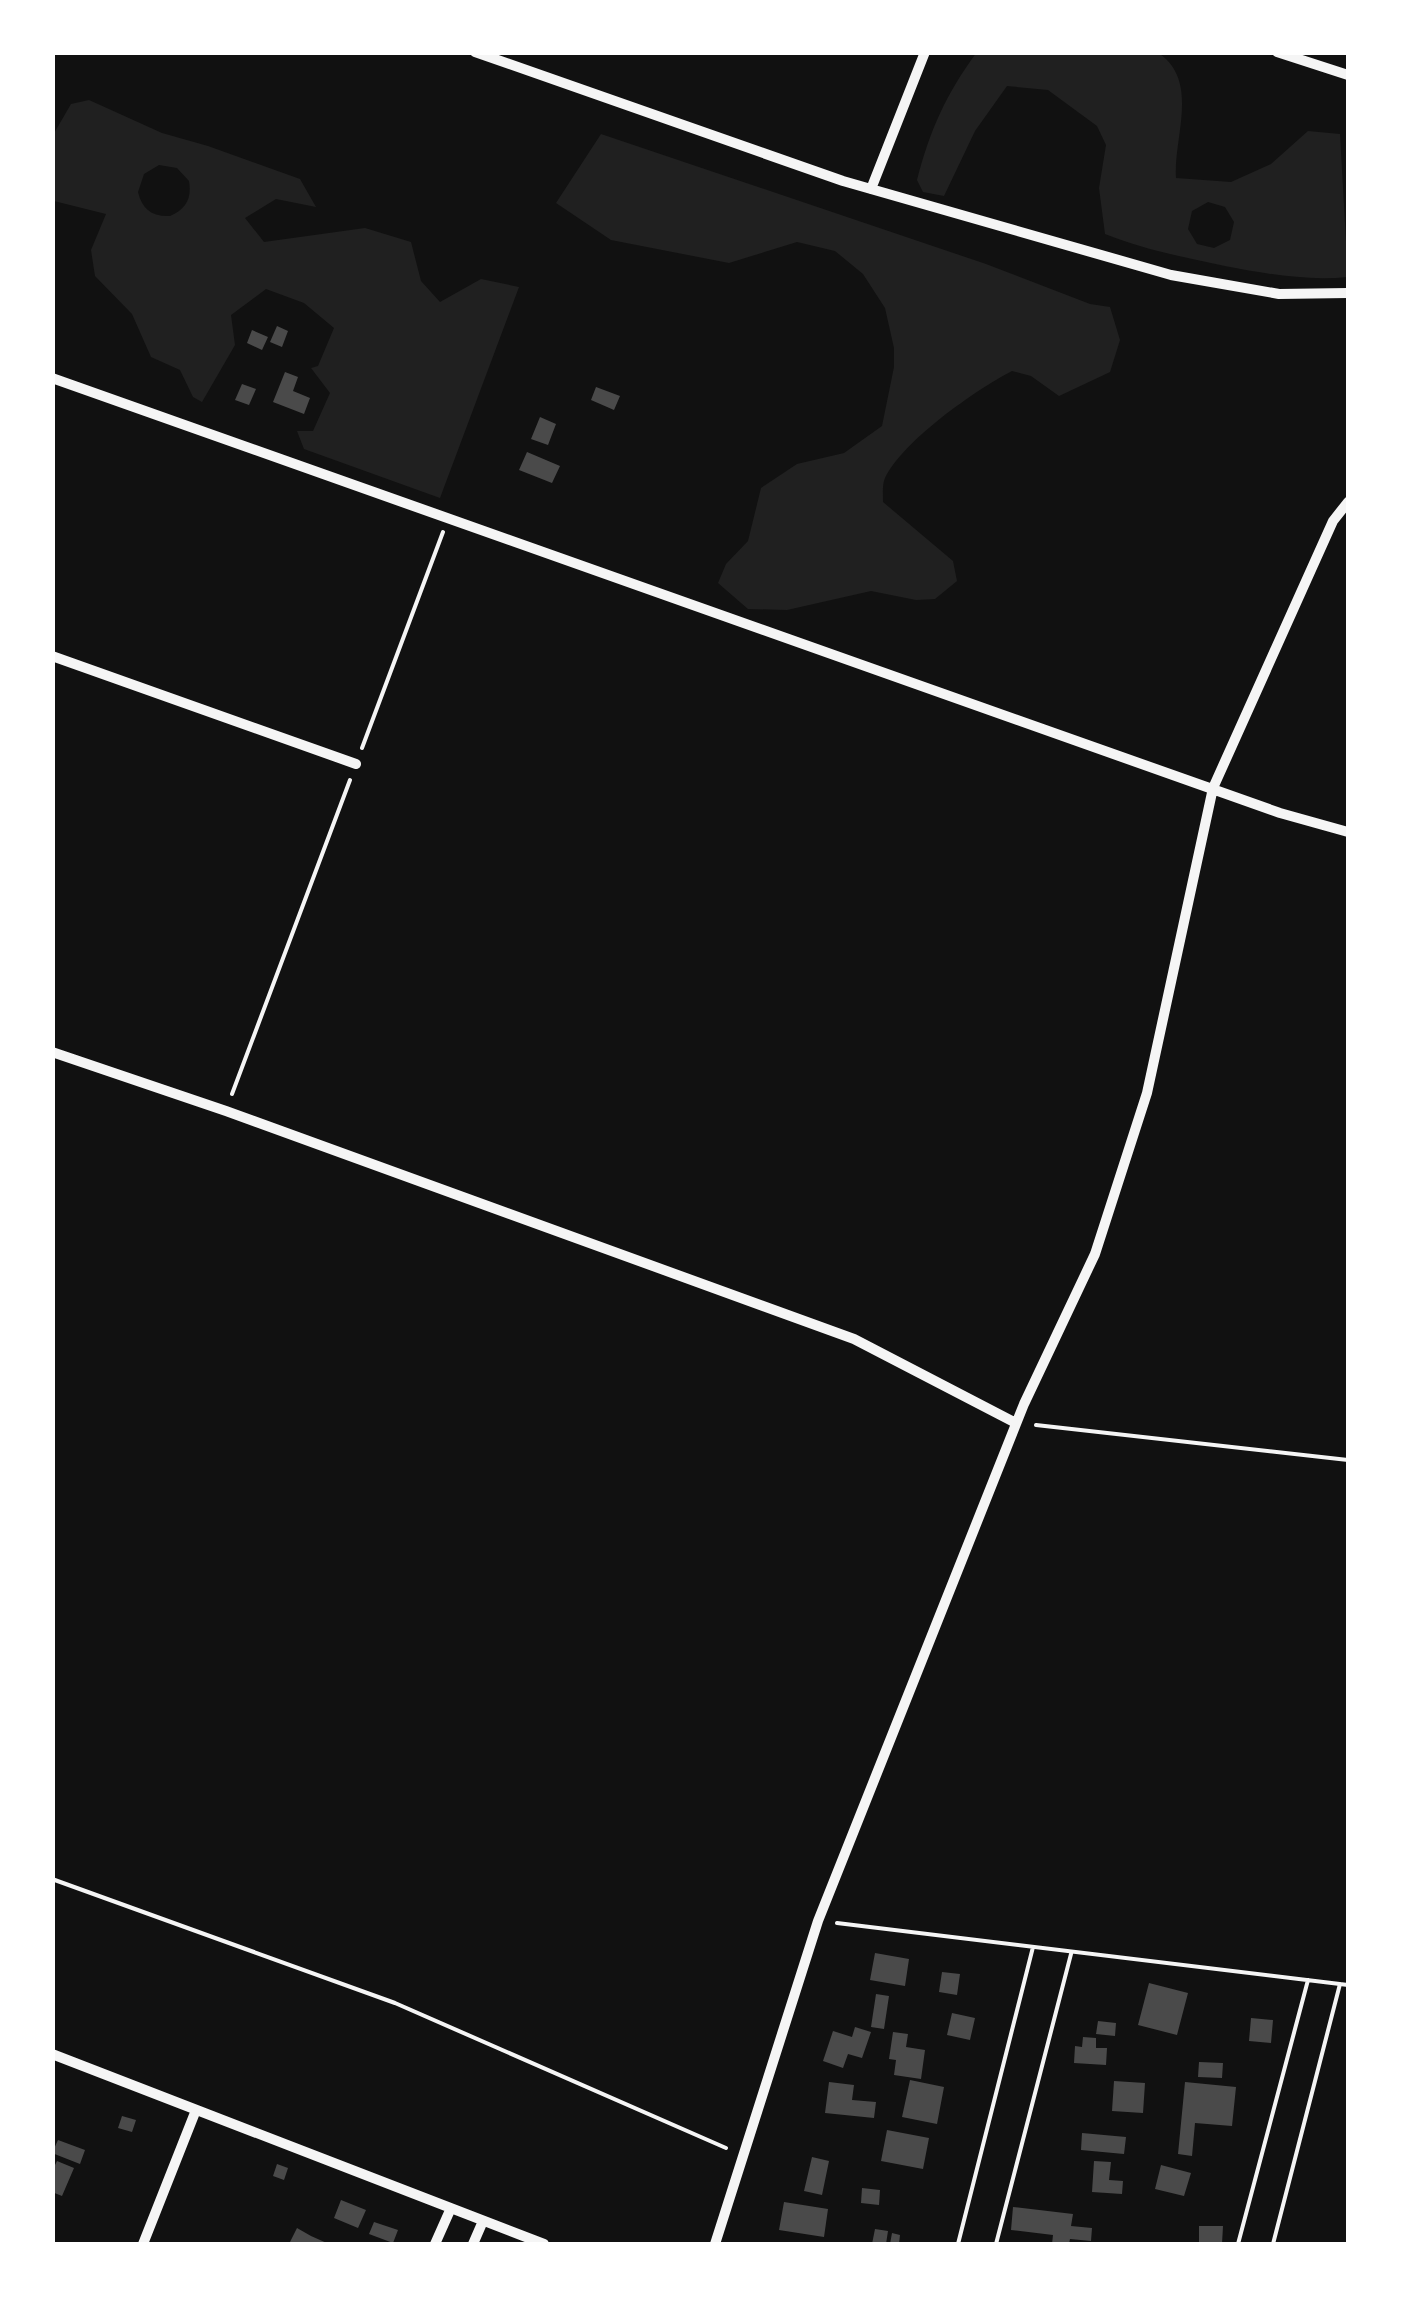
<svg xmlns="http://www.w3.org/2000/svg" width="1401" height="2297" font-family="'Space Grotesk',sans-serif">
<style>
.green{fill:#202020;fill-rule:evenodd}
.building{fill:#4a4a4a}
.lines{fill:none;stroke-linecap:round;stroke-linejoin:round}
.path{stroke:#f5f5f5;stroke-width:4}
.minor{stroke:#f5f5f5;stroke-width:10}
</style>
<rect width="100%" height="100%" fill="#111"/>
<path class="green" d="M977,52H1157C1201,80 1173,138 1176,178L1231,182L1271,164L1308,131L1340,134L1348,277C1306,281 1267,274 1225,266C1183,257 1145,250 1105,234L1099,188L1106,145L1097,126L1048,90L1007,86L975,131L944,196L923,192L917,180C930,130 946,94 977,52ZM1208,202L1225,207L1234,222L1230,240L1214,248L1197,244L1188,229L1192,211Z
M89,100L162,133L208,146L300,179L316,207L276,199L245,218L264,242L365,228L411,242L421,281L440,302L481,279L519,287L440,498L304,449L297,431H313L330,393L311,368L318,366L334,328L304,303L266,289L231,315L235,345L202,402L193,397L180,370L151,357L132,314L95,276L91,250L106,214L54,201L53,135L71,104ZM159,165L177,168L189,181C192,199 186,209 170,216C152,217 142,209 138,192L144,174Z
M601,134L986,264L1090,304L1110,307L1120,340L1110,372L1059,396L1031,376L1012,371C974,391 904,440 885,478C882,485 883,494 883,502L953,561L957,581L935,599L916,600L871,591L787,610L748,609L718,583L726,564L748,541L761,488L797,464L844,453L882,426L894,367V348L885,308L863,274L835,251L797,242L729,263L611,240L556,203Z"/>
<path class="building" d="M277,326L288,331L282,347L270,342Z
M252,330L268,337L262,350L247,343Z
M285,372L298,377L293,391L310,398L304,414L273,402Z
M242,384L256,389L249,405L235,400Z
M596,387L620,396L614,410L591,400Z
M540,417L556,424L548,445L531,439Z
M527,452L560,466L552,483L519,470Z
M875,1953L909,1959L905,1986L870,1980Z
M942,1972L960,1974L957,1995L939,1992Z
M1149,1983L1188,1993L1177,2035L1138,2025Z
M876,1994L889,1996L884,2029L871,2027Z
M952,2013L975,2018L970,2040L947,2035Z
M1251,2018L1273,2020L1271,2043L1249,2041Z
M1098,2021L1116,2023L1115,2036L1096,2034Z
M855,2027L871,2032L862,2058L848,2054L843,2068L823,2061L833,2031L852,2037Z
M893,2032L908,2034L906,2047L925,2050L921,2079L894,2075L896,2060L889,2059Z
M1083,2037L1096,2038V2048H1107L1106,2065L1074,2063L1075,2046L1082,2047Z
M1199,2062L1223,2063L1222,2078L1198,2077Z
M910,2080L944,2087L937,2124L902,2117Z
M1114,2081L1145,2083L1143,2113L1112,2111Z
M829,2082L854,2085L852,2100L876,2102L874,2118L825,2113Z
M1185,2082L1236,2087L1232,2126L1195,2123L1192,2156L1178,2154Z
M122,2116L136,2120L132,2132L118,2128Z
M887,2130L929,2138L923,2169L881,2161Z
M1082,2133L1126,2137L1124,2154L1081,2150Z
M58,2140L85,2150L80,2164L52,2153Z
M812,2157L829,2161L822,2195L804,2191Z
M57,2161L74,2168L62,2196L52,2192V2171Z
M1094,2161L1111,2162L1109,2180L1123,2181L1122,2194L1092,2192Z
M277,2164L288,2168L284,2180L273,2176Z
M1161,2165L1191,2173L1184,2196L1155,2189Z
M862,2188L880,2190L879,2205L861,2203Z
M341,2200L366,2210L358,2228L334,2218Z
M784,2202L828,2209L824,2237L779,2230Z
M1013,2207L1073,2214L1071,2226L1092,2228L1091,2241L1070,2239L1069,2244H1052L1053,2235L1011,2230Z
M374,2222L398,2230L393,2243L369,2234Z
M1199,2226H1223L1222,2244H1199Z
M297,2228L311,2236L329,2244H289Z
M875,2229L888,2231L886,2244H872Z
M892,2233L900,2235L899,2244H890Z"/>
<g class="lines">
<path class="path" d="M362,748L443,532
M232,1094L350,780
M1036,1425L1348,1460
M52,1879L395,2003L726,2148
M837,1923L1348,1985
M958,2244L1033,1947
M996,2244L1071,1954
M1238,2244L1308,1980
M1273,2244L1340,1984"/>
<path class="minor" d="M475,52L843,181L1171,275L1279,294L1348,293
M1277,52L1348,75
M871,189L925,52
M52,378L1280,813L1348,832
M52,656L356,764
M52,1052L226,1111L854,1339L1016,1423
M52,2054L544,2244
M143,2244L196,2110
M435,2244L451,2208
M473,2244L483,2221
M715,2244L818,1921L1024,1404L1095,1254L1147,1093L1213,788L1333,521L1348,502"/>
</g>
<rect width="1401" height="2297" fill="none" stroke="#ffffff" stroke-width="110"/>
</svg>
